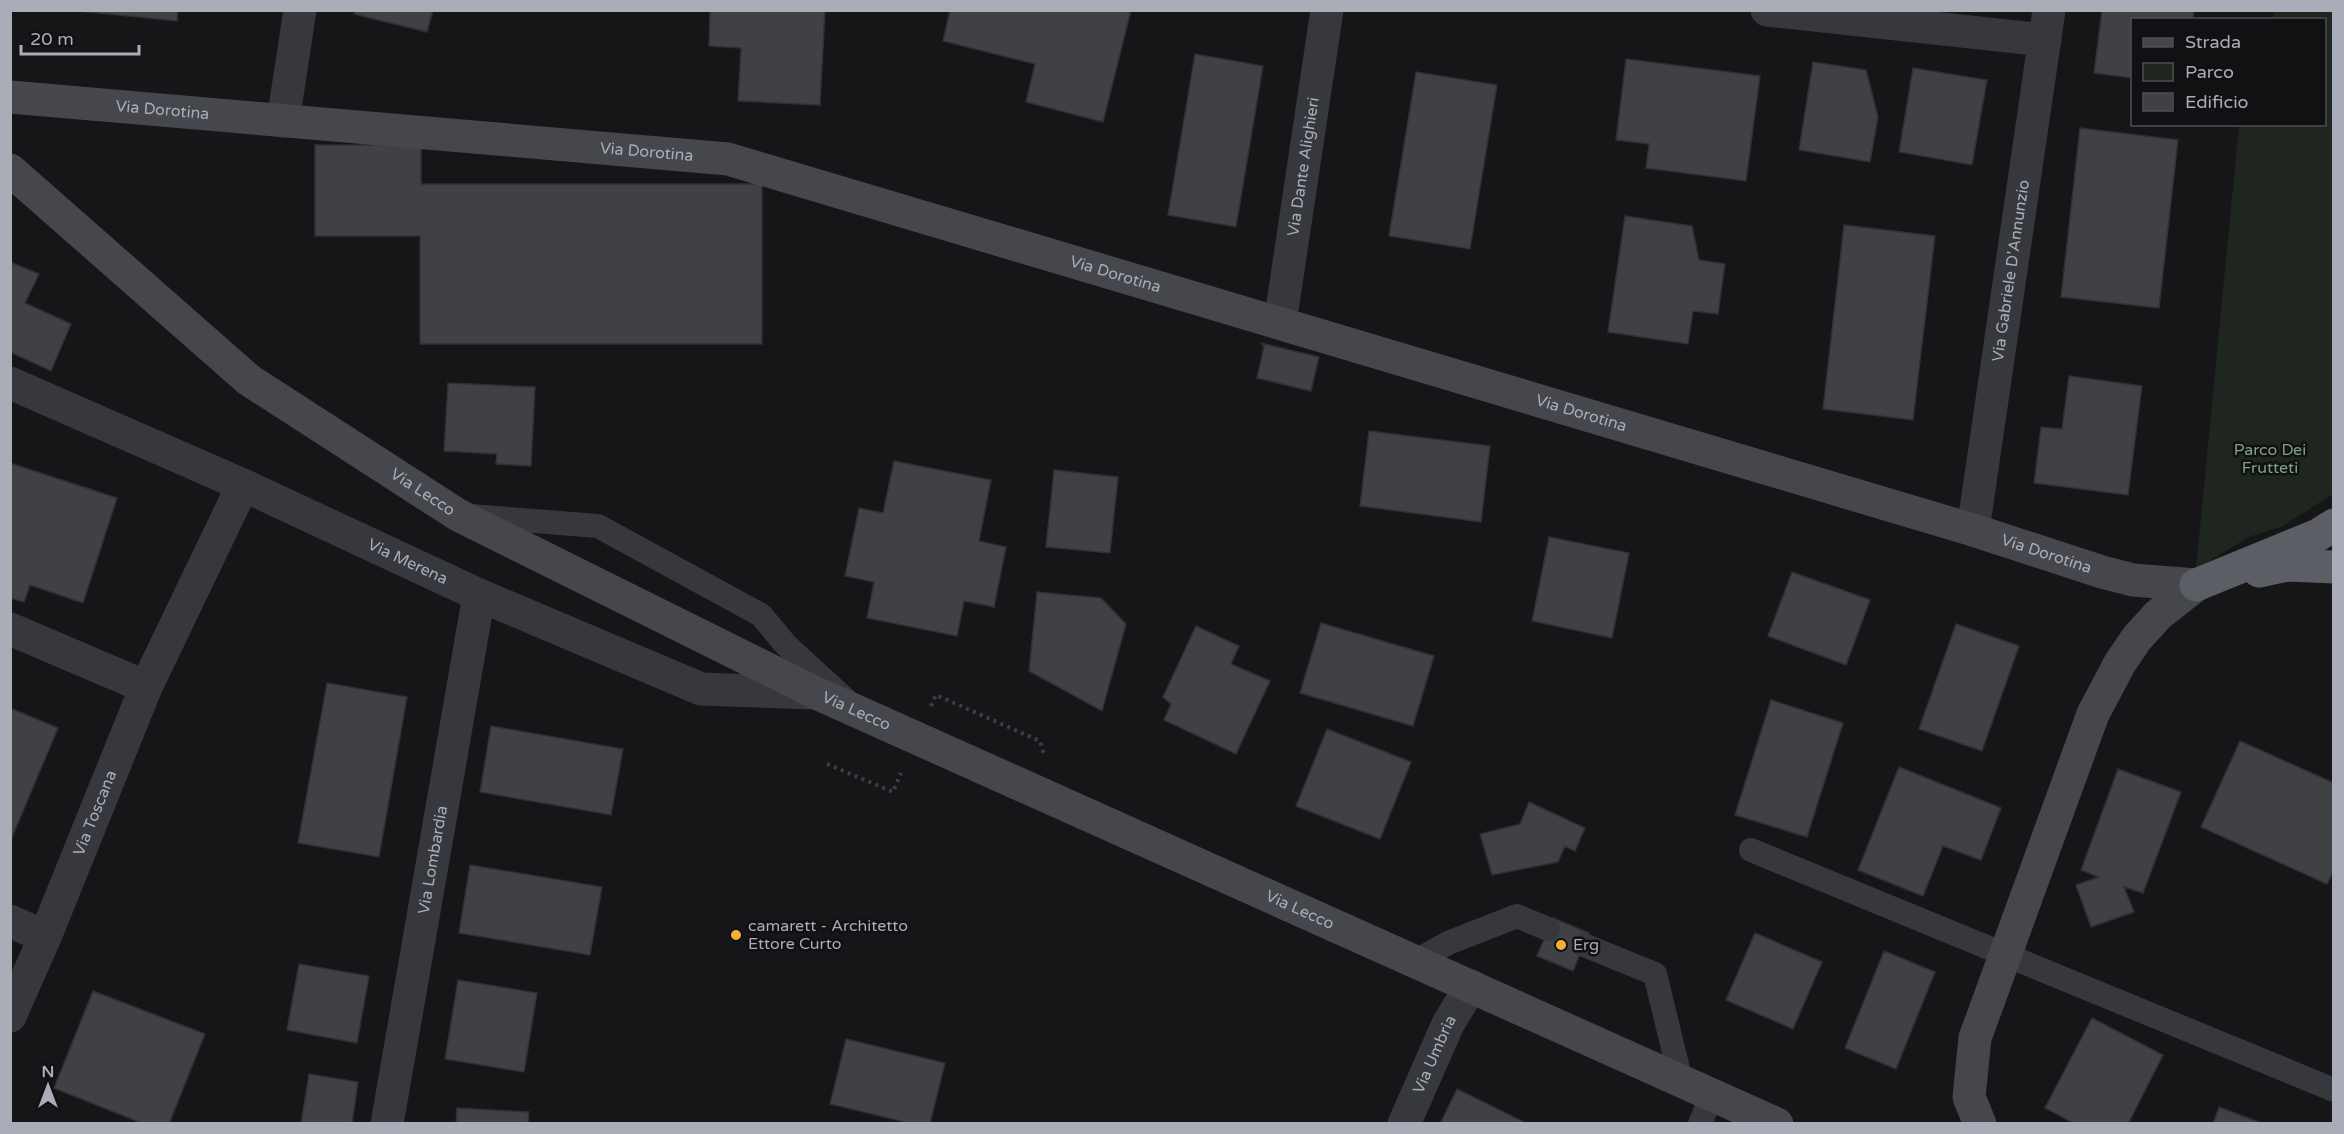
<svg xmlns="http://www.w3.org/2000/svg" width="2344" height="1134" font-family="'Varela Round',sans-serif">
<style>
.green{fill:#1e261f}
.building{fill:#404145;stroke:#303034;stroke-width:1.5}
.lines{fill:none;stroke-linecap:round;stroke-linejoin:round}
.path{stroke:#3d3f44;stroke-width:4;stroke-dasharray:3 4.5;stroke-linecap:butt}
.service{stroke:#37383d;stroke-width:24}
.minor{stroke:#37383d;stroke-width:33}
.secondary{stroke:#45474d;stroke-width:33}
.trunk{stroke:#5b5e65;stroke-width:33}
.poi-dot{fill:#f2b134;stroke:#111113;stroke-width:2}
.labels{text-anchor:middle;dominant-baseline:central;stroke-width:5;stroke-linejoin:round;paint-order:stroke}
.street-label{font-size:16px;fill:#a8adb8;stroke:#111113}
.park-label{font-size:16px;fill:#7fa381;stroke:#111113}
.poi-label{font-size:16px;fill:#a8adb8;stroke:#111113;text-anchor:start}
</style>
<rect width="100%" height="100%" fill="#161618"/>
<path class="green" d="M2275,11H2333V494L2283,526L2249,537L2196,569L2239,125L2324,124V20L2272,19Z"/>
<path class="building" d="M69,10H178L177,21Z
M355,10H433L427,32L354,14Z
M710,10H825L820,105L738,101L741,48L709,46Z
M950,10H1131L1103,122L1026,102L1035,64L943,41Z
M2102,10H2194L2193,20H2132V78L2094,73Z
M1195,54L1263,66L1236,227L1168,215Z
M1626,59L1760,76L1746,181L1646,168L1649,144L1616,140Z
M1813,62L1866,70L1878,117L1870,162L1799,150Z
M1913,68L1987,80L1972,165L1899,152Z
M1416,72L1497,85L1470,249L1389,236Z
M2080,128L2178,140L2159,308L2061,297Z
M315,145H421V184H762V344H420V236H315Z
M1625,216L1692,226L1699,260L1725,264L1718,314L1693,311L1688,344L1608,332Z
M1844,225L1935,236L1913,420L1823,409Z
M10,262L39,274L25,303L71,324L51,371L10,352Z
M1261,343L1319,357L1311,391L1257,378L1264,346Z
M2069,376L2142,386L2128,495L2034,483L2041,427L2062,429Z
M448,383L535,387L531,466L496,464L497,454L444,451Z
M1369,431L1490,446L1481,522L1360,506Z
M894,461L991,480L979,541L1006,547L994,607L964,601L957,636L867,618L874,582L845,576L859,508L883,513Z
M10,463L117,498L83,603L30,585L24,602L10,598Z
M1054,470L1118,477L1110,553L1046,547Z
M1549,537L1629,553L1612,638L1532,621Z
M1792,572L1870,600L1846,665L1768,636Z
M1037,592L1101,598L1126,624L1102,711L1029,671Z
M1321,623L1434,656L1413,726L1300,693Z
M1956,624L2019,646L1982,751L1919,729Z
M1196,626L1239,646L1231,664L1270,681L1236,754L1164,720L1171,704L1163,697Z
M327,683L407,697L379,857L298,843Z
M1771,700L1843,723L1807,837L1735,815Z
M10,708L58,728L10,842Z
M491,726L623,749L611,815L480,792Z
M1327,729L1411,762L1380,839L1296,806Z
M2240,741L2334,783V870L2327,884L2201,827Z
M1899,767L2001,808L1981,860L1943,846L1923,896L1858,870Z
M2118,769L2181,792L2143,893L2124,887L2134,912L2091,927L2076,885L2099,877L2081,870Z
M1529,802L1585,828L1575,851L1565,846L1558,862L1492,875L1480,834L1520,824Z
M470,865L602,887L590,955L459,933Z
M1553,918L1589,933L1573,971L1537,956Z
M1755,933L1822,962L1793,1029L1726,1000Z
M1884,951L1935,972L1896,1069L1845,1048Z
M299,964L369,976L357,1043L287,1030Z
M458,980L537,993L524,1072L445,1059Z
M93,991L205,1034L169,1124H144L54,1088Z
M2092,1018L2163,1055L2128,1124H2075L2045,1108Z
M846,1039L945,1063L930,1124H913L830,1104Z
M309,1074L358,1082L352,1124H301Z
M1457,1089L1528,1124H1440Z
M2219,1107L2264,1124H2213Z
M457,1108L529,1112L528,1124H456Z"/>
<g class="lines">
<path class="path" d="M931,706L936,695L1040,741L1044,755
M827,764L893,792L901,773"/>
<path class="service" d="M470,516L598,526L761,615L786,645L845,699
M1751,850L2334,1090
M1584,945L1655,974L1681,1081
M1416,961L1448,943L1517,916L1548,929
M1700,1124L1712,1094"/>
<g class="minor">
<path d="M1767,10L2045,40"/>
<path d="M283,121L300,10"/>
<path id="s1" d="M1280,323L1327,10"/>
<path id="s2" d="M10,383L243,485L479,595L701,689L816,693"/>
<path id="s3" d="M1973,530L2049,10"/>
<path d="M10,629L146,687"/>
<path d="M10,921L45,937"/>
<path id="s4" d="M10,1016L45,937L146,687L243,485"/>
<path id="s5" d="M387,1124L479,595"/>
<path id="s6" d="M1404,1124L1448,1024L1471,986"/>
</g>
<g class="secondary">
<path id="s7" d="M10,97L728,159L1973,530L2102,572L2133,580L2196,585"/>
<path id="s8" d="M10,170L249,380L458,515L816,693L1777,1124"/>
<path d="M1980,1124L1969,1097L1975,1038L2093,714L2120,663L2137,638L2158,615L2196,585"/>
</g>
<path class="trunk" d="M2259,571L2288,565L2334,567
M2196,585L2318,535L2334,525"/>
</g>
<g class="poi-dot">
<circle cx="736" cy="935" r="6"/>
<circle cx="1561" cy="945" r="6"/>
</g>
<g class="labels">
<g class="street-label">
<text stroke="none"><textPath href="#s7" startOffset="153">Via Dorotina</textPath></text>
<text stroke="none"><textPath href="#s7" startOffset="639">Via Dorotina</textPath></text>
<text stroke="none"><textPath href="#s1" startOffset="158">Via Dante Alighieri</textPath></text>
<text stroke="none"><textPath href="#s3" startOffset="262">Via Gabriele D'Annunzio</textPath></text>
<text stroke="none"><textPath href="#s7" startOffset="1125">Via Dorotina</textPath></text>
<text stroke="none"><textPath href="#s7" startOffset="1611">Via Dorotina</textPath></text>
<text stroke="none"><textPath href="#s8" startOffset="525">Via Lecco</textPath></text>
<text stroke="none"><textPath href="#s7" startOffset="2097">Via Dorotina</textPath></text>
<text stroke="none"><textPath href="#s2" startOffset="436">Via Merena</textPath></text>
<text stroke="none"><textPath href="#s8" startOffset="1011">Via Lecco</textPath></text>
<text stroke="none"><textPath href="#s4" startOffset="220">Via Toscana</textPath></text>
<text stroke="none"><textPath href="#s5" startOffset="268">Via Lombardia</textPath></text>
<text stroke="none"><textPath href="#s8" startOffset="1497">Via Lecco</textPath></text>
<text stroke="none"><textPath href="#s6" startOffset="76">Via Umbria</textPath></text>
</g>
<g class="park-label">
<text x="2270" y="450">Parco Dei<tspan x="2270" dy="18">Frutteti</tspan></text>
</g>
<g class="poi-label">
<text x="748" y="926">camarett - Architetto<tspan x="748" dy="18">Ettore Curto</tspan></text>
<text x="1573" y="945">Erg</text>
</g>
</g>
<rect width="2344" height="1134" fill="none" stroke="#a8adb8" stroke-width="24"/>
<rect x="2131" y="18" width="195" height="108" fill="#111113" stroke="#4d4f55" stroke-width="1.5"/>
<rect x="2143" y="38" width="30" height="9" fill="#45474d" stroke="#4d4f55" stroke-width="1.5"/>
<text x="2185" y="48" font-size="18" fill="#a8adb8">Strada</text>
<rect x="2143" y="63" width="30" height="18" fill="#1e261f" stroke="#4d4f55" stroke-width="1.5"/>
<text x="2185" y="78" font-size="18" fill="#a8adb8">Parco</text>
<rect x="2143" y="93" width="30" height="18" fill="#404145" stroke="#4d4f55" stroke-width="1.5"/>
<text x="2185" y="108" font-size="18" fill="#a8adb8">Edificio</text>
<g transform="translate(48 1086)" stroke="#111113" stroke-width="4.5" paint-order="stroke">
<path d="M0-4.5L10 22L0 15L-10 22Z" fill="#a8adb8"/>
<text y="-9" font-size="16" font-weight="bold" text-anchor="middle" fill="#a8adb8">N</text>
</g>
<path d="M21 45v9h118v-9" fill="none" stroke="#a8adb8" stroke-width="3"/>
<text x="30" y="45" font-size="18" fill="#a8adb8" stroke="#111113" stroke-width="4.5" paint-order="stroke">20 m</text>
</svg>
